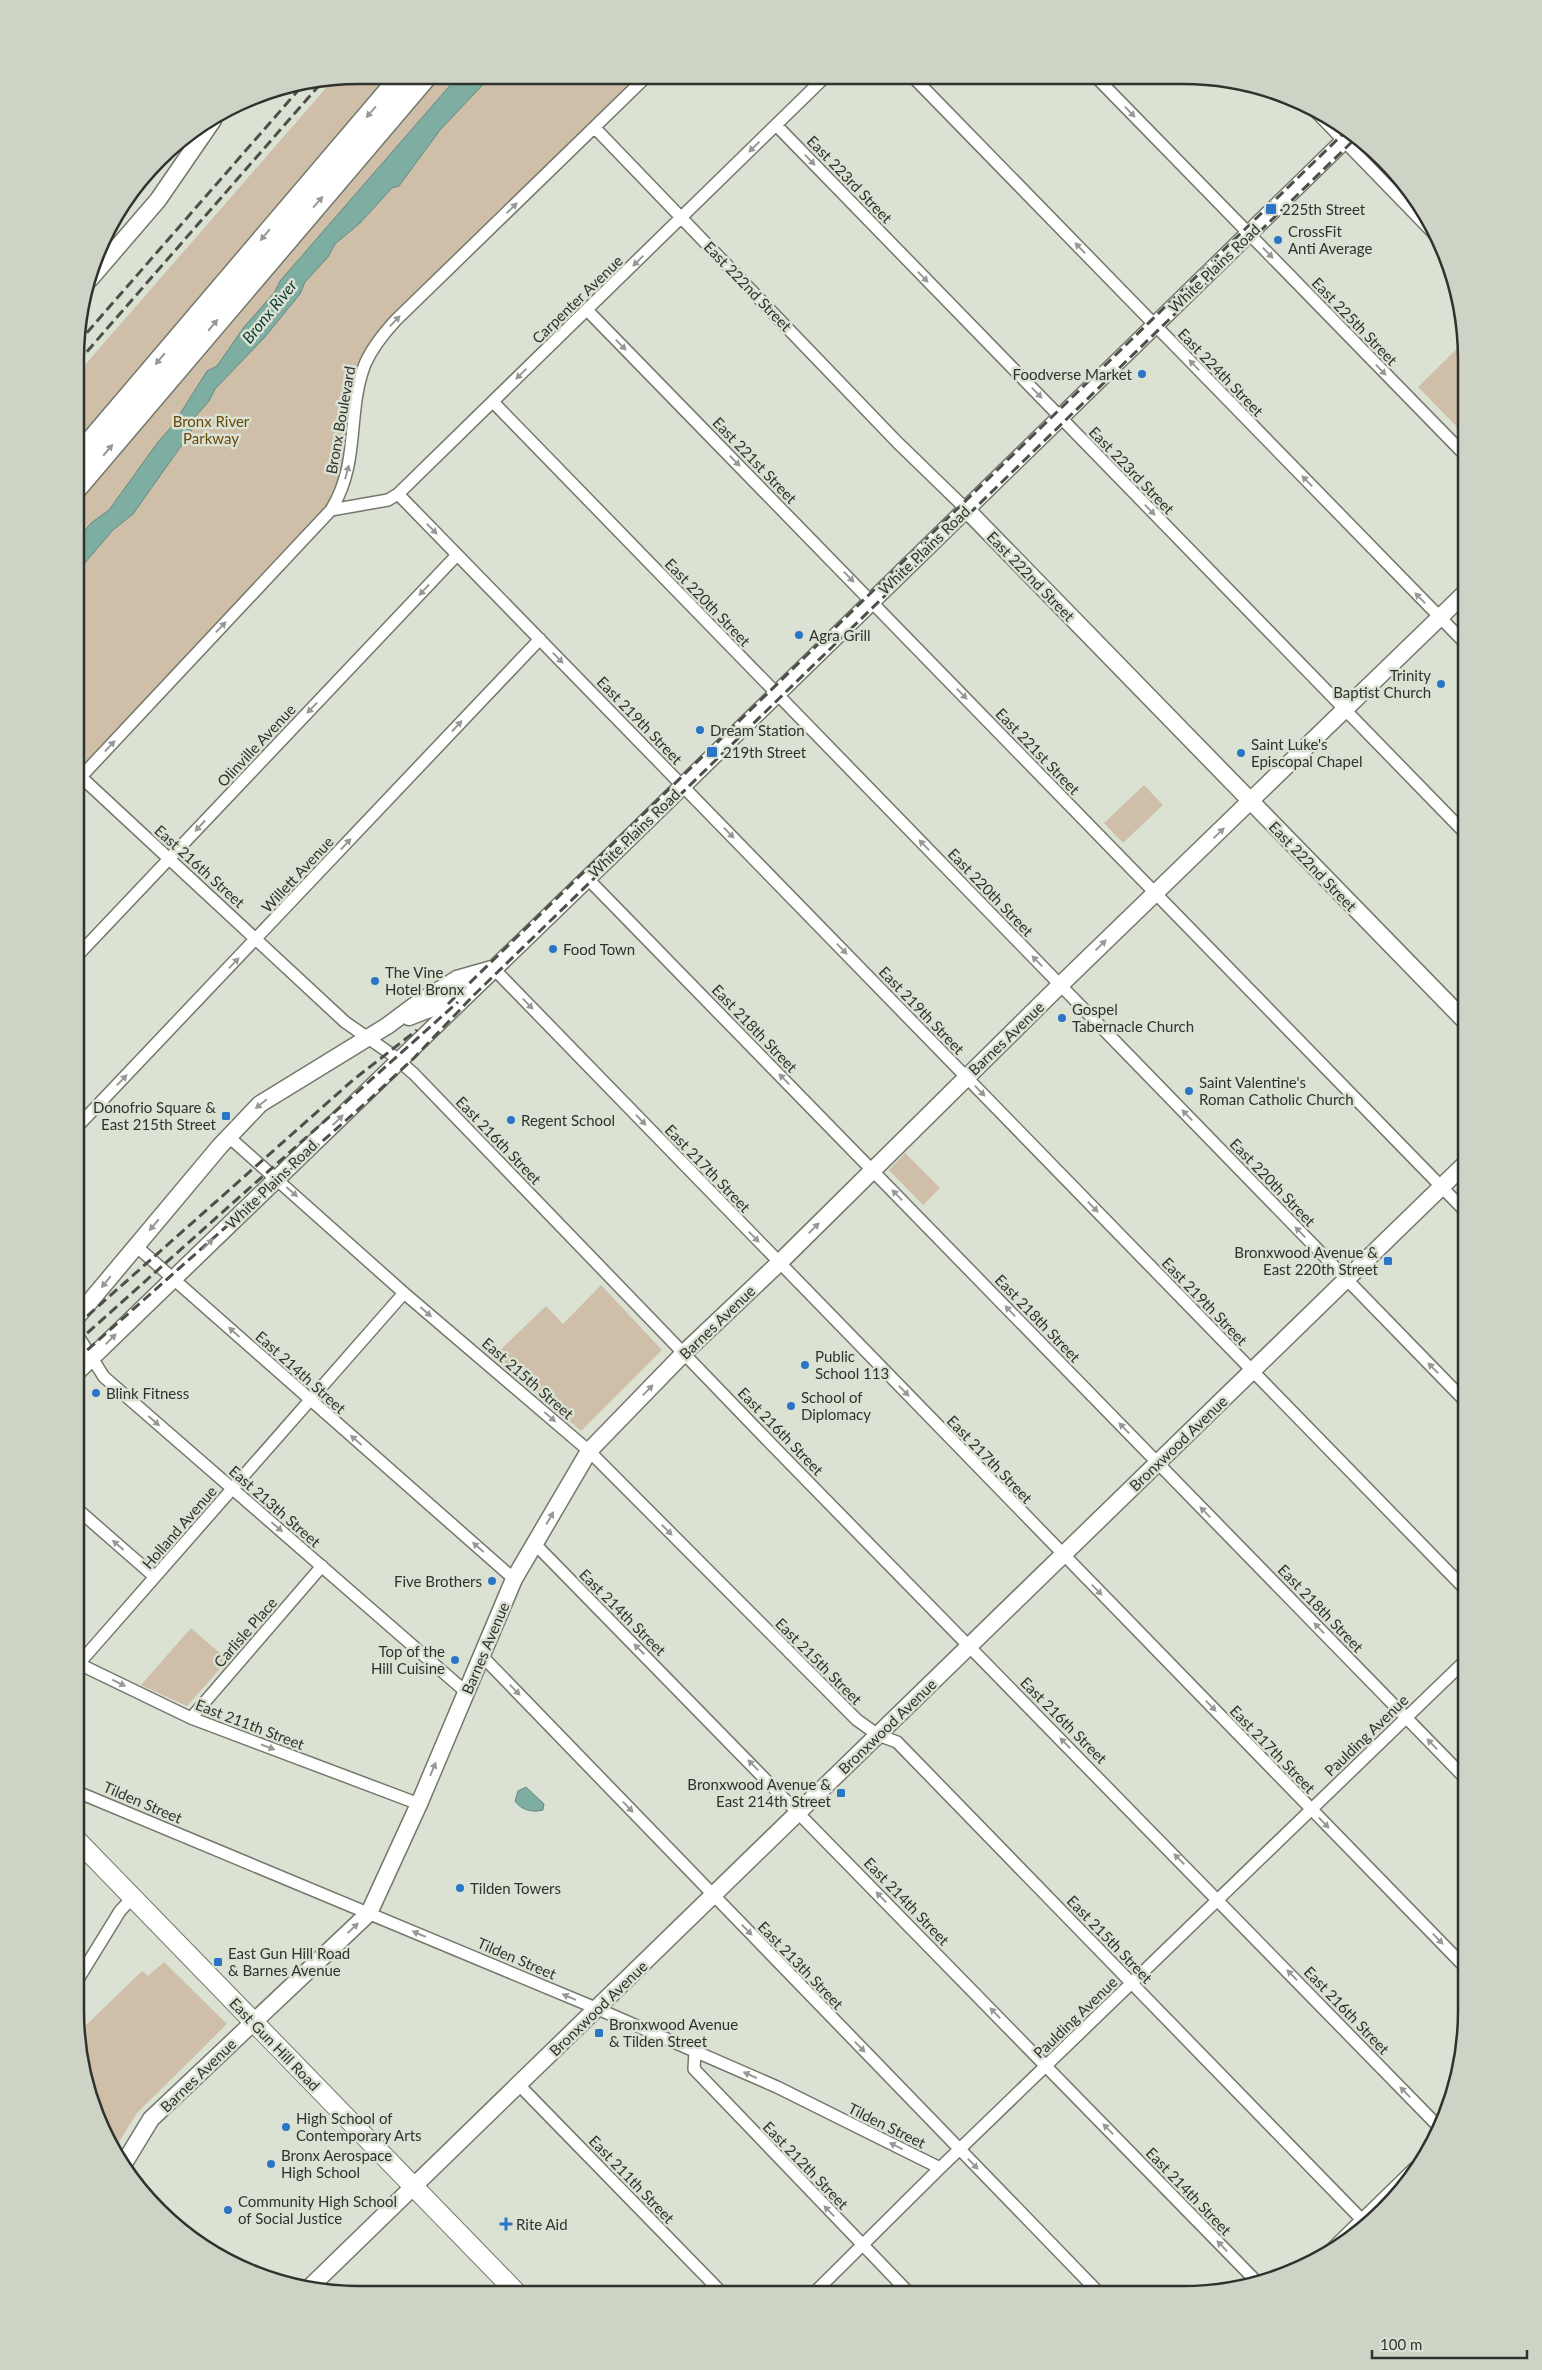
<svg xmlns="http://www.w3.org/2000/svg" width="1542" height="2370" font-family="Lato,sans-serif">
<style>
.green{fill:#cfbfa9}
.water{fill:#7daea1;stroke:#66897e}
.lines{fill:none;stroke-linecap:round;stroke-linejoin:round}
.street-casing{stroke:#73786b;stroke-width:14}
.secondary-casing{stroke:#73786b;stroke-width:19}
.primary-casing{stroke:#73786b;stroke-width:21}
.highway-casing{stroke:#73786b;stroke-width:24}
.street{stroke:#fff;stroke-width:11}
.secondary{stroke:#fff;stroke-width:16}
.primary{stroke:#fff;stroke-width:19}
.highway{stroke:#fff;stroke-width:21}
.rail{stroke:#4d5049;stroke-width:3;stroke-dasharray:10 5;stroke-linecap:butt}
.oneway{fill:#989996}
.poi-dot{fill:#2a75c5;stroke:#dbe2d3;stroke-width:2}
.labels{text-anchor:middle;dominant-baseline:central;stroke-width:5;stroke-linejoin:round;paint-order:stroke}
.street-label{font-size:15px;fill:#30332d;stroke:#dbe2d3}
.poi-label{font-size:15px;fill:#30332d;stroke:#dbe2d3;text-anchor:start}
.park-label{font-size:15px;fill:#6a480a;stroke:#dbe2d3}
.water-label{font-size:16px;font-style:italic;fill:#0d3a32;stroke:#dbe2d3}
.rim{fill:none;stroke:#30332d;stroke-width:2.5}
</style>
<rect width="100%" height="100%" fill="#dbe2d3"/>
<path class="green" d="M359,75L640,76L386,324L359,367L349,405L343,460L338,478L326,507L77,773V374L333,80Z
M1464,342L1467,359V437L1418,387Z
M1144,785L1163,805L1123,843L1104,823Z
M905,1153L940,1188L923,1205L889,1170Z
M601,1285L662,1350L581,1431L495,1355L546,1306L563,1324Z
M191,1628L228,1660L187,1706L141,1685Z
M164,1962L227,2024L137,2113L114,2150L97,2120L79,2032L142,1971L148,1976Z"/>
<path class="water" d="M459,75H492L440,130L399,186L392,188L360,223L335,244L328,257L305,282L300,294L264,338L215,389L209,401L195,417L191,432L133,514L113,530L77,572V541L91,523L109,510L158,442L173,425L207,371L217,366L244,327L274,293L280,281Z
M526,1787L544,1804L543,1810C533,1813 521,1810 515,1801L518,1791Z"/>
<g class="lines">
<g class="street-casing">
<path id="street" d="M913,77L1467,645
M1096,77L1467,457
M1312,108L1440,240
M776,125L1467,835
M595,128L897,442L966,509
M587,310L1467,1213
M493,402L1467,1403
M398,494L1467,1591
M331,510L388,500L398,494L826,76
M81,777L345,1022L391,1054L414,1074L776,1449L1439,2127
M77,781L331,510C361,461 346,413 365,364C372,348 384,333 396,320L647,76
M587,878L1466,1779
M76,957L457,555
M494,969L1466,1968
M76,1128L540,639
M229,1137L404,1293L589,1451L857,1720L878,1735L897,1742L1367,2225
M136,1246L514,1579
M76,1333L104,1377L466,1692
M76,1508L155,1577
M535,1544L1256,2281
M481,1655L1101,2295
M75,1662L191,1718L419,1804
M75,1668L404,1293
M191,1718L322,1566
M75,1791L598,2009L777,2087L940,2168
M75,1984L120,1911L133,1897
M695,2051L694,2069L910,2294
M519,2085L723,2294
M813,2294L940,2168L1467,1659"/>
</g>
<g class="secondary-casing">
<path id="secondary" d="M90,279L158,200L213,120
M966,509L1467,1023
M409,1017L461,997
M76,1318L220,1146L260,1104L387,1026L418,1003L457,979L492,969
M76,1373L617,850L1353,132
M123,2165L151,2119L369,1913L419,1804L514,1579L589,1451L685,1352L779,1263L1052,993L1467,591
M1336,2248L1416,2170
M308,2289L1467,1162"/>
</g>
<g class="primary-casing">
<path id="primary" d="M75,1838L517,2293"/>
</g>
<g class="highway-casing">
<path id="highway" d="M77,458L403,75
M77,487L427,75"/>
</g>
<use href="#street" class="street"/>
<use href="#secondary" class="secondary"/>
<use href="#primary" class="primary"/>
<use href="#highway" class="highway"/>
<path class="rail" d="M77,344L302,86
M77,363L322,82
M448,1004L1348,129
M76,1326L353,1080L417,1030
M76,1343L458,1002
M76,1360L370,1099L414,1058L474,995L1358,136"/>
</g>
<defs><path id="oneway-solid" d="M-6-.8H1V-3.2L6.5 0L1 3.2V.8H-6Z" transform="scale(1.25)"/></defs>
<g class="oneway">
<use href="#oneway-solid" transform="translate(371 112) rotate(131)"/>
<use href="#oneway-solid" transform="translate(1130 112) rotate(46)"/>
<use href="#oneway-solid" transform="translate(754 147) rotate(136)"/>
<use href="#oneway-solid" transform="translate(810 160) rotate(46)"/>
<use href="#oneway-solid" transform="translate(318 202) rotate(-49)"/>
<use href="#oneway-solid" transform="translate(512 208) rotate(-44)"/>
<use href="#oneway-solid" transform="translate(265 235) rotate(130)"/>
<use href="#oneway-solid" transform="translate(1080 248) rotate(-134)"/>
<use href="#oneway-solid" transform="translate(1268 253) rotate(46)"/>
<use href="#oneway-solid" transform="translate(638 261) rotate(136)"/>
<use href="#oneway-solid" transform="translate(923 277) rotate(46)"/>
<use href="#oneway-solid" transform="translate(395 321) rotate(-46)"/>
<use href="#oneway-solid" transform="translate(213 325) rotate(-50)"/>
<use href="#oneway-solid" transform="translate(621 345) rotate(46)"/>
<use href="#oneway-solid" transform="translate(160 359) rotate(130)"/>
<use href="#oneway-solid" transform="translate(1194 365) rotate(-134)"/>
<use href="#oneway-solid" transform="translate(1381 370) rotate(46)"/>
<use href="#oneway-solid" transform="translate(521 374) rotate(136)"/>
<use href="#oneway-solid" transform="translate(1037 393) rotate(46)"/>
<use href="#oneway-solid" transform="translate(108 450) rotate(-50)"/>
<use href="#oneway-solid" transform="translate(735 461) rotate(46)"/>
<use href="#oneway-solid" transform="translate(347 472) rotate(-75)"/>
<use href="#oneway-solid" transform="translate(1307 481) rotate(-134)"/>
<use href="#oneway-solid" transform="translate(1150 510) rotate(46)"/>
<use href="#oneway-solid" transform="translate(432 529) rotate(46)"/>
<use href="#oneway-solid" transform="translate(849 577) rotate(46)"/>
<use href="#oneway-solid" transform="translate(424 590) rotate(133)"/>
<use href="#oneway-solid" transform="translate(1420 598) rotate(-134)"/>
<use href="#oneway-solid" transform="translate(221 627) rotate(-46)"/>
<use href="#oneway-solid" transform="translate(558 658) rotate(46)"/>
<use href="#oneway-solid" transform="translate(962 694) rotate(46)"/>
<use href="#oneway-solid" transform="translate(312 708) rotate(134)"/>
<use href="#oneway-solid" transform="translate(457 726) rotate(-47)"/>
<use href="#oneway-solid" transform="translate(110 746) rotate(-47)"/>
<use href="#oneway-solid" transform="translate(200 826) rotate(133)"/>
<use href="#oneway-solid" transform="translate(729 833) rotate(46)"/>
<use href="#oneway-solid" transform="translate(1219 833) rotate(-44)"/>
<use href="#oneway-solid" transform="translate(346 844) rotate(-47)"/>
<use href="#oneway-solid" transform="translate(924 845) rotate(-134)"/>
<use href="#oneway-solid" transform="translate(1101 945) rotate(-44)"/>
<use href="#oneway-solid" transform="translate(842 949) rotate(46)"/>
<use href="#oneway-solid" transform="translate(1037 961) rotate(-134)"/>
<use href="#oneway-solid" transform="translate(234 963) rotate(-46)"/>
<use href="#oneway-solid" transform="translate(528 1004) rotate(46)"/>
<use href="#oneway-solid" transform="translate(784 1079) rotate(-134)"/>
<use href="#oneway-solid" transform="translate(122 1080) rotate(-46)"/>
<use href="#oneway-solid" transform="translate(980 1091) rotate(46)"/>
<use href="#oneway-solid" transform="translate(261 1104) rotate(141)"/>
<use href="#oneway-solid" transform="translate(1187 1115) rotate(-134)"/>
<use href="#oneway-solid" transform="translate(338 1120) rotate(-44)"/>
<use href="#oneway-solid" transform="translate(641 1120) rotate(46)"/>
<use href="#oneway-solid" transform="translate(292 1192) rotate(41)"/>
<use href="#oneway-solid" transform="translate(897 1195) rotate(-134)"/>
<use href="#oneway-solid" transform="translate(1093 1207) rotate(46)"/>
<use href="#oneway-solid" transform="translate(154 1225) rotate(130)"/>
<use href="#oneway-solid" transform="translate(814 1228) rotate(-45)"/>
<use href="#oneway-solid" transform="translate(1300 1232) rotate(-134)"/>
<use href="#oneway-solid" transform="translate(754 1237) rotate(46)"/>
<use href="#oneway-solid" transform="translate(208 1244) rotate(-44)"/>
<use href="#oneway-solid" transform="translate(106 1282) rotate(129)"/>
<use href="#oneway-solid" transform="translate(1010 1311) rotate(-134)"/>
<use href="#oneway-solid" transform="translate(426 1312) rotate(41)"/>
<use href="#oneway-solid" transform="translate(234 1332) rotate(-138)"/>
<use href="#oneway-solid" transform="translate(111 1339) rotate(-45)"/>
<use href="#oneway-solid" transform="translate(1433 1368) rotate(-134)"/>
<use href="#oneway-solid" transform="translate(648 1390) rotate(-46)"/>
<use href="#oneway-solid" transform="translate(904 1391) rotate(46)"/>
<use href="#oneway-solid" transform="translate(550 1417) rotate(41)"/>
<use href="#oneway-solid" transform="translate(154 1421) rotate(41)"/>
<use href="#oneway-solid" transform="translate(1124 1428) rotate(-134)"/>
<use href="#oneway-solid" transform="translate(356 1440) rotate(-139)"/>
<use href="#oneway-solid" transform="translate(1205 1512) rotate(-134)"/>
<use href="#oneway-solid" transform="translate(550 1518) rotate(-60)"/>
<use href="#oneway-solid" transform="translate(277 1527) rotate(41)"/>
<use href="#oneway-solid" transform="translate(667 1530) rotate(45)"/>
<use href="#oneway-solid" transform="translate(118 1545) rotate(-139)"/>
<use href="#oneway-solid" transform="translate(478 1547) rotate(-139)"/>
<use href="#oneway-solid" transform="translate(1097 1590) rotate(46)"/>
<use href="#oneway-solid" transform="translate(1319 1628) rotate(-134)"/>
<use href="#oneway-solid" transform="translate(639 1649) rotate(-135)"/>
<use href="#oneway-solid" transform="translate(119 1683) rotate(26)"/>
<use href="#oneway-solid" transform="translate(515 1690) rotate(46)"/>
<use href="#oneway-solid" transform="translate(1211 1706) rotate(46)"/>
<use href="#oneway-solid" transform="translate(1065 1743) rotate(-135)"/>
<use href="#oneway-solid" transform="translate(1432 1744) rotate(-134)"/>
<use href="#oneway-solid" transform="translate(268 1747) rotate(21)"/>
<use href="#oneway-solid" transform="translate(753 1765) rotate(-135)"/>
<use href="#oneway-solid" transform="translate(433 1769) rotate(-67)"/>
<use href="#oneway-solid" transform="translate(628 1807) rotate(46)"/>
<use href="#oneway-solid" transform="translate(1324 1823) rotate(46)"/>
<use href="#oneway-solid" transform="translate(1179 1859) rotate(-135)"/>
<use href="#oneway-solid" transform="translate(881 1897) rotate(-134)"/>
<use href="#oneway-solid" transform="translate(353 1928) rotate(-43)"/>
<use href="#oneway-solid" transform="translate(747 1930) rotate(46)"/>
<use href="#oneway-solid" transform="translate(419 1934) rotate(-157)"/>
<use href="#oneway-solid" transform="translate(1438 1939) rotate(46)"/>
<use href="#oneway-solid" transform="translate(1292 1975) rotate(-134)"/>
<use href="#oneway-solid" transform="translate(569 1997) rotate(-157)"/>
<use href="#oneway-solid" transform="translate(995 2013) rotate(-134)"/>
<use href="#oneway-solid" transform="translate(860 2047) rotate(46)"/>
<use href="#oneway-solid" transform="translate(750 2075) rotate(-156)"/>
<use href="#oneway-solid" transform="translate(1405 2092) rotate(-134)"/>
<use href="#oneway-solid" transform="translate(1108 2129) rotate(-134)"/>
<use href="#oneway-solid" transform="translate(896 2146) rotate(-154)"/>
<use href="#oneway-solid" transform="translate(973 2164) rotate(46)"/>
<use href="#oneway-solid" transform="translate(829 2211) rotate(-134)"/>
<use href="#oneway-solid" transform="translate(1222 2246) rotate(-134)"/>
</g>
<g class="poi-dot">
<rect x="1265" y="203" width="12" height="12" rx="2.5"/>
<circle cx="1278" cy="240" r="5"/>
<circle cx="1142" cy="374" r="5"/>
<circle cx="799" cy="635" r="5"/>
<circle cx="1441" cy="684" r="5"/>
<circle cx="700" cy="730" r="5"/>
<rect x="706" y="746" width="12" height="12" rx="2.5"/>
<circle cx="1241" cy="753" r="5"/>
<circle cx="553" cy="949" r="5"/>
<circle cx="375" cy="981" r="5"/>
<circle cx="1062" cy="1018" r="5"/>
<circle cx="1189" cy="1091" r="5"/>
<rect x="221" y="1111" width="10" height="10" rx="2.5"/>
<circle cx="511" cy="1120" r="5"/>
<rect x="1383" y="1256" width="10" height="10" rx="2.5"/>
<circle cx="805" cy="1365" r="5"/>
<circle cx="96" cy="1393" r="5"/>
<circle cx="791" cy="1406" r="5"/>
<circle cx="492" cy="1581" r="5"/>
<circle cx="455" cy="1660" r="5"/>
<rect x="836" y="1788" width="10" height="10" rx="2.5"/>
<circle cx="460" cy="1888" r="5"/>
<rect x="213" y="1957" width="10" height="10" rx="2.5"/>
<rect x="594" y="2028" width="10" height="10" rx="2.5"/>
<circle cx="286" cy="2127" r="5"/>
<circle cx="271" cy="2164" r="5"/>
<circle cx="228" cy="2210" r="5"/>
<path d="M503.5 2216.5h5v5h5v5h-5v5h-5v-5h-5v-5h5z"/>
</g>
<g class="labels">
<g class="street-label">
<text transform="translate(850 179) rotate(46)">East 223rd Street</text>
<text transform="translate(1214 268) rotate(-44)">White Plains Road</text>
<text transform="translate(748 286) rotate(46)">East 222nd Street</text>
<text transform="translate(577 299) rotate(-44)">Carpenter Avenue</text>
<text transform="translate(1355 321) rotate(46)">East 225th Street</text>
<text transform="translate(1221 372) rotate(46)">East 224th Street</text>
<text transform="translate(340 420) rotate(-80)">Bronx Boulevard</text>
<text transform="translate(755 460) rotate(46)">East 221st Street</text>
<text transform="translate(1132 470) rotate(46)">East 223rd Street</text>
<text transform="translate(924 550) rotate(-44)">White Plains Road</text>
<text transform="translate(1031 576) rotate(46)">East 222nd Street</text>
<text transform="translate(708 602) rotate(46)">East 220th Street</text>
<text transform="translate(640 720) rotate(46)">East 219th Street</text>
<text transform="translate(256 745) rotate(-47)">Olinville Avenue</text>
<text transform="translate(1038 751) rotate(46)">East 221st Street</text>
<text transform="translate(634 833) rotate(-44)">White Plains Road</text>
<text transform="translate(200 866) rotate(42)">East 216th Street</text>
<text transform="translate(1313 866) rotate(46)">East 222nd Street</text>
<text transform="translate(297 874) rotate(-47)">Willett Avenue</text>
<text transform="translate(991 892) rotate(46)">East 220th Street</text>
<text transform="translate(922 1010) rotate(46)">East 219th Street</text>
<text transform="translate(755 1028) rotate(46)">East 218th Street</text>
<text transform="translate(1006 1038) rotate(-44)">Barnes Avenue</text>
<text transform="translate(499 1140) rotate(46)">East 216th Street</text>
<text transform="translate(708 1168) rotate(46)">East 217th Street</text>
<text transform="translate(1273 1182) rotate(46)">East 220th Street</text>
<text transform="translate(271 1184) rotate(-44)">White Plains Road</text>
<text transform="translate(1205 1301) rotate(46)">East 219th Street</text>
<text transform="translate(1038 1318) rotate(46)">East 218th Street</text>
<text transform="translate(717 1322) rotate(-44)">Barnes Avenue</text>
<text transform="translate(301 1372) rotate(42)">East 214th Street</text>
<text transform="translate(528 1378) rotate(41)">East 215th Street</text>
<text transform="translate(781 1431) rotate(46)">East 216th Street</text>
<text transform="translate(1178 1443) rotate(-44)">Bronxwood Avenue</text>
<text transform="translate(990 1459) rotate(46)">East 217th Street</text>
<text transform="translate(275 1506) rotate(41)">East 213th Street</text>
<text transform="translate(179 1527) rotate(-49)">Holland Avenue</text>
<text transform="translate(1321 1608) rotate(46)">East 218th Street</text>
<text transform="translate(623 1612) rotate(45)">East 214th Street</text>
<text transform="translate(245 1632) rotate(-49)">Carlisle Place</text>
<text transform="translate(485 1648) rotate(-67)">Barnes Avenue</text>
<text transform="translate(819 1661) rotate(45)">East 215th Street</text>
<text transform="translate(1064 1720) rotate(45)">East 216th Street</text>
<text transform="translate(250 1724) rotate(21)">East 211th Street</text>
<text transform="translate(887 1726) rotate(-44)">Bronxwood Avenue</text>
<text transform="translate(1366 1735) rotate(-44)">Paulding Avenue</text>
<text transform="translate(1273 1749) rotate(46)">East 217th Street</text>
<text transform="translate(143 1802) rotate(23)">Tilden Street</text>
<text transform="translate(907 1901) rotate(46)">East 214th Street</text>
<text transform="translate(1110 1939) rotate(46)">East 215th Street</text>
<text transform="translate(517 1958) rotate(23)">Tilden Street</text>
<text transform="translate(801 1965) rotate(46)">East 213th Street</text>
<text transform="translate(598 2008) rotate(-44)">Bronxwood Avenue</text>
<text transform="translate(1347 2010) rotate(46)">East 216th Street</text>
<text transform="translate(1075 2017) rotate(-44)">Paulding Avenue</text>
<text transform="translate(275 2044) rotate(46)">East Gun Hill Road</text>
<text transform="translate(198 2075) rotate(-44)">Barnes Avenue</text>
<text transform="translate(887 2125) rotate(26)">Tilden Street</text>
<text transform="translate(806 2165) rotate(46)">East 212th Street</text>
<text transform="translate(632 2179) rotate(46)">East 211th Street</text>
<text transform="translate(1189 2191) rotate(46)">East 214th Street</text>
</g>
<g class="poi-label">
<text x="1282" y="209">225th Street</text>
<text x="1288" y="231">CrossFit<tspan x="1288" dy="17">Anti Average</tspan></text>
<text x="1132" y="374" text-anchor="end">Foodverse Market</text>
<text x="809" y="635">Agra Grill</text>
<text x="1431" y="675" text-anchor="end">Trinity<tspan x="1431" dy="17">Baptist Church</tspan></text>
<text x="710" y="730">Dream Station</text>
<text x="1251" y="744">Saint Luke's<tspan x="1251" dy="17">Episcopal Chapel</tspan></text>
<text x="723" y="752">219th Street</text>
<text x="563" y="949">Food Town</text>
<text x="385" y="972">The Vine<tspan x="385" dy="17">Hotel Bronx</tspan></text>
<text x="1072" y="1009">Gospel<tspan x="1072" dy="17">Tabernacle Church</tspan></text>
<text x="1199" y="1082">Saint Valentine's<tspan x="1199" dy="17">Roman Catholic Church</tspan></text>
<text x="216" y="1107" text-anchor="end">Donofrio Square &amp;<tspan x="216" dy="17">East 215th Street</tspan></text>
<text x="521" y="1120">Regent School</text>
<text x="1378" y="1252" text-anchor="end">Bronxwood Avenue &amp;<tspan x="1378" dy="17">East 220th Street</tspan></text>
<text x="815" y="1356">Public<tspan x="815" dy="17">School 113</tspan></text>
<text x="106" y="1393">Blink Fitness</text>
<text x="801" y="1397">School of<tspan x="801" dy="17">Diplomacy</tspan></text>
<text x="482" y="1581" text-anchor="end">Five Brothers</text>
<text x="445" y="1651" text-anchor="end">Top of the<tspan x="445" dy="17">Hill Cuisine</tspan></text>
<text x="831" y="1784" text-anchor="end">Bronxwood Avenue &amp;<tspan x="831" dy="17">East 214th Street</tspan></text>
<text x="470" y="1888">Tilden Towers</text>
<text x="228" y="1953">East Gun Hill Road<tspan x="228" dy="17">&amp; Barnes Avenue</tspan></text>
<text x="609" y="2024">Bronxwood Avenue<tspan x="609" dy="17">&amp; Tilden Street</tspan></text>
<text x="296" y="2118">High School of<tspan x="296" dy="17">Contemporary Arts</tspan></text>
<text x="281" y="2155">Bronx Aerospace<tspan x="281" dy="17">High School</tspan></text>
<text x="238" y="2201">Community High School<tspan x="238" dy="17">of Social Justice</tspan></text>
<text x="516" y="2224">Rite Aid</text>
</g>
<g class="park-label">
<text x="211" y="421">Bronx River<tspan x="211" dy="17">Parkway</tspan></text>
</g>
<g class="water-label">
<text transform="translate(269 311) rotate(-51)">Bronx River</text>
</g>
</g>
<path d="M0 0H1542V2370H0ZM359 84H1183A275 275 0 0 1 1458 359V2011A275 275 0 0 1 1183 2286H359A275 275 0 0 1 84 2011V359A275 275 0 0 1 359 84Z" fill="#cdd4c6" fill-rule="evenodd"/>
<path class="rim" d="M359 84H1183A275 275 0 0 1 1458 359V2011A275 275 0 0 1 1183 2286H359A275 275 0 0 1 84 2011V359A275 275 0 0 1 359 84Z"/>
<path d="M1372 2350v8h155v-8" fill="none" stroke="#30332d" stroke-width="2.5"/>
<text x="1380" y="2350" font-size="15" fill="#30332d" stroke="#dbe2d3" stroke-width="4" paint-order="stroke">100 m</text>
</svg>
